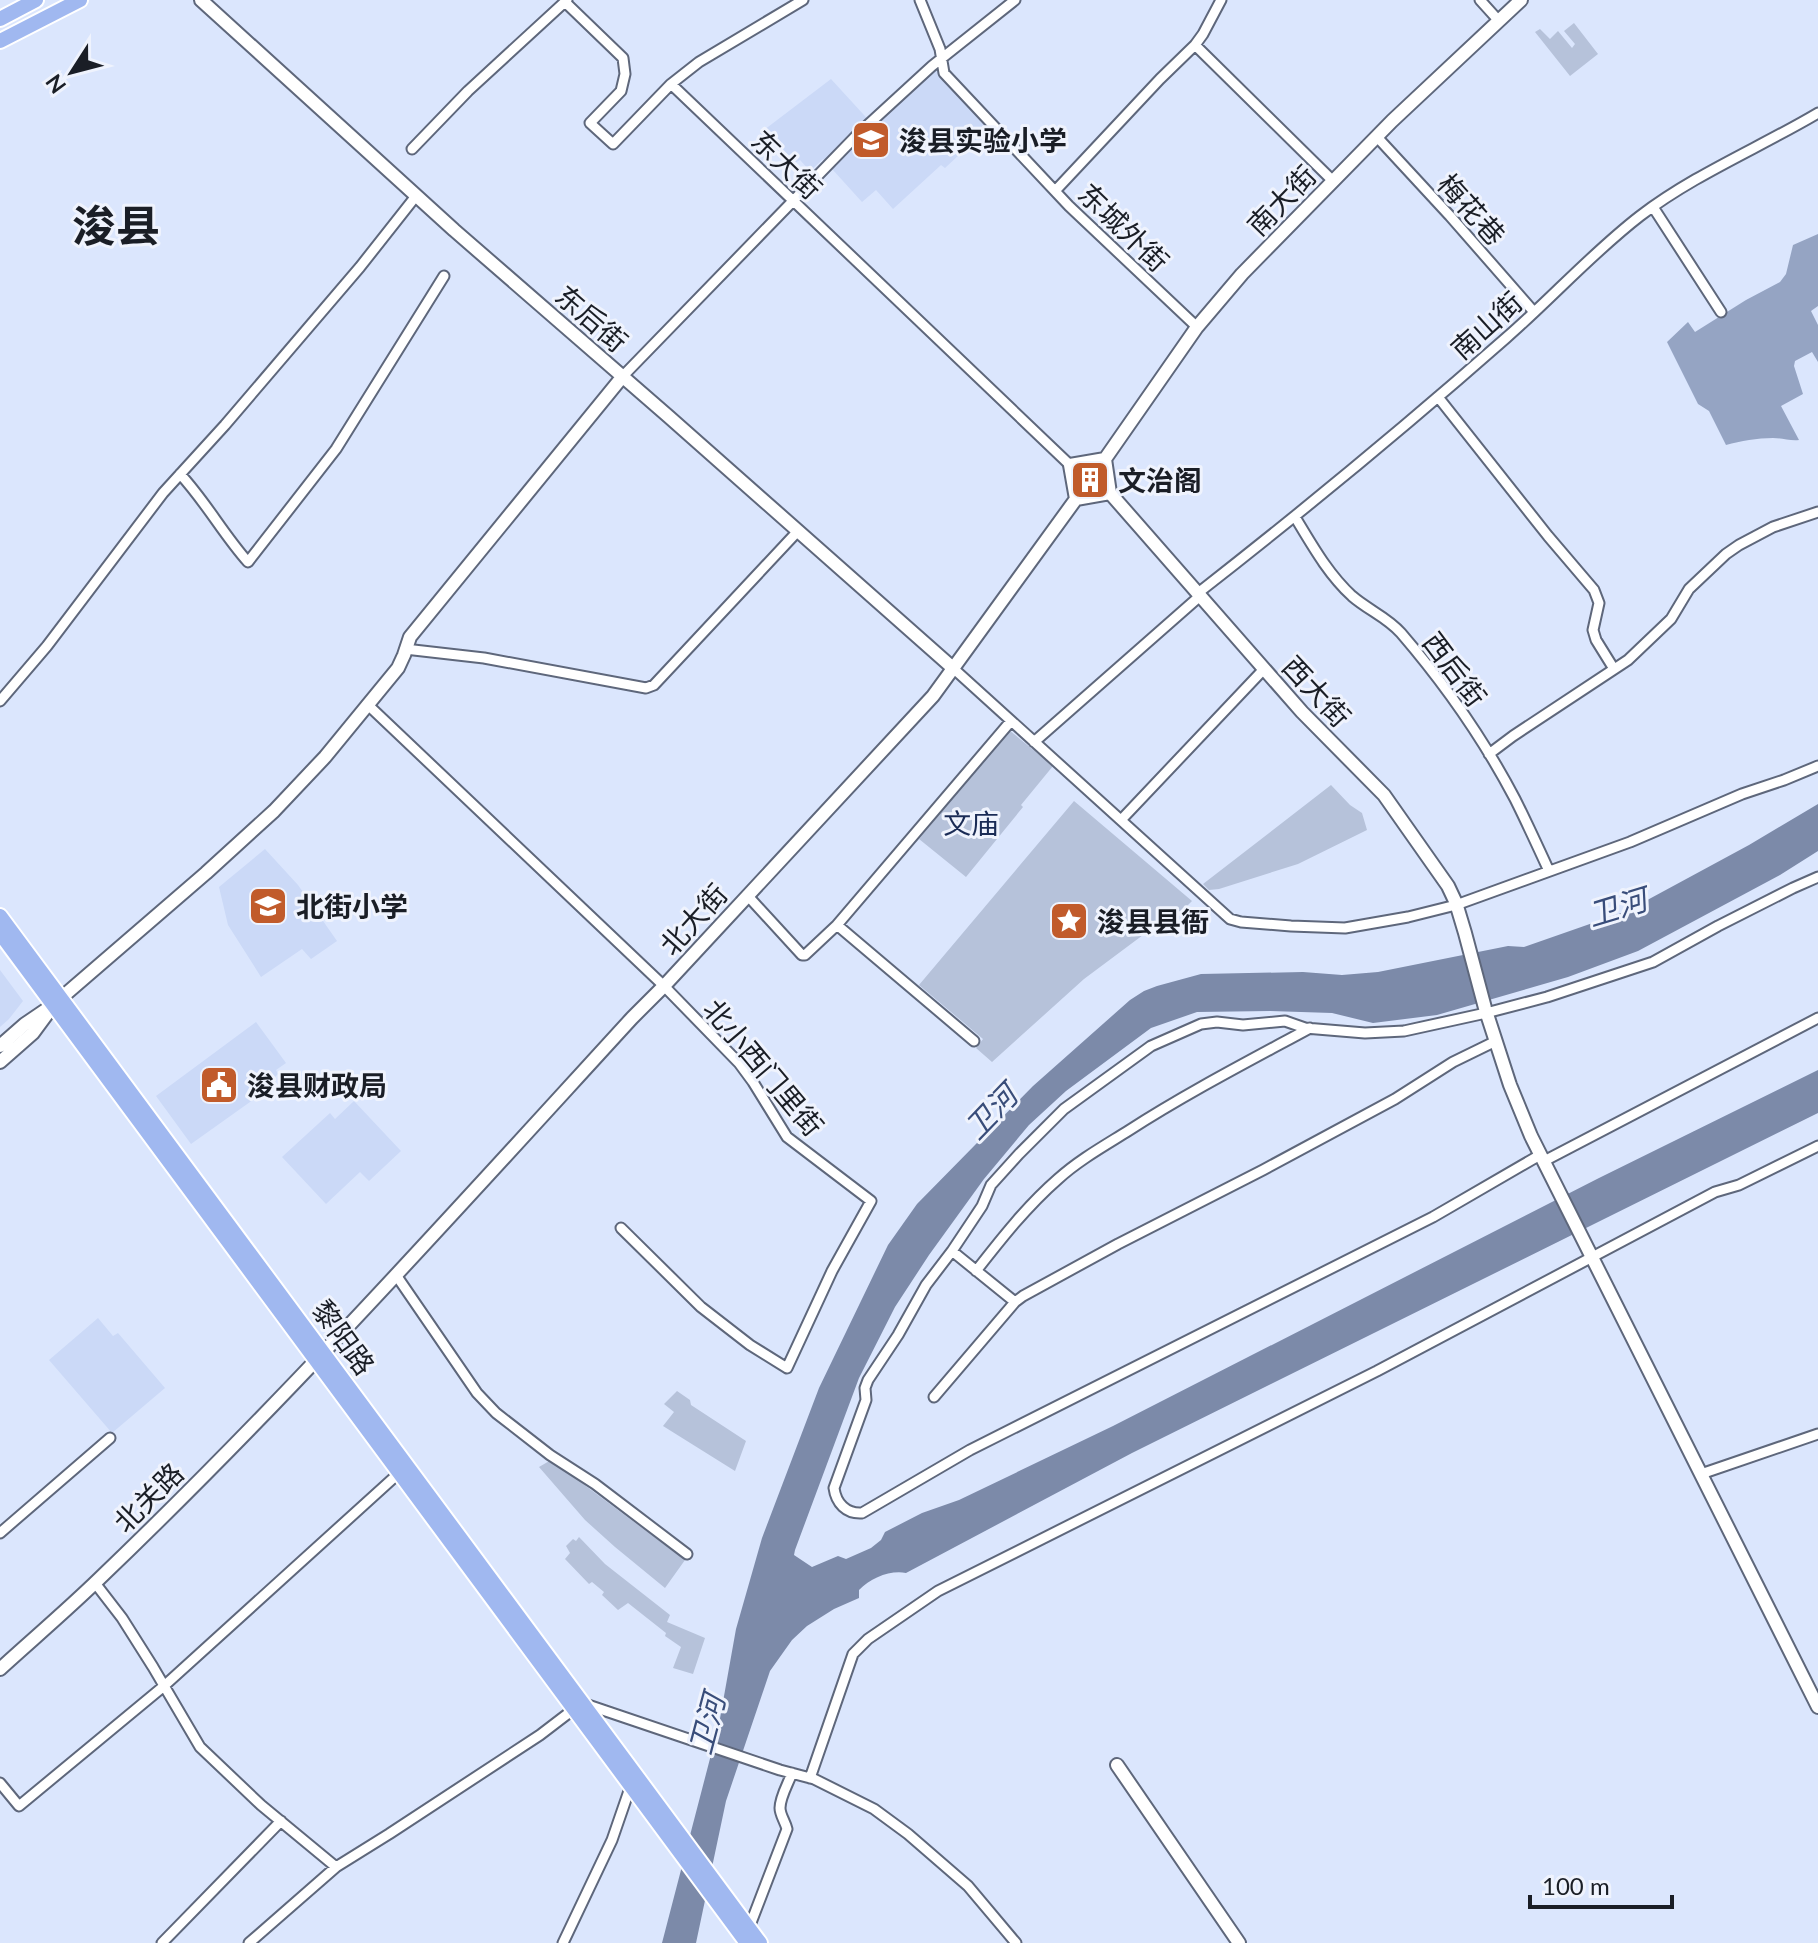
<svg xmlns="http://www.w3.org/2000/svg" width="1818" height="1943" font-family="Lato,'Noto Sans SC',sans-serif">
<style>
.built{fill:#cbd9f7}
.green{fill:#b6c2da}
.forest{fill:#95a4c3}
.water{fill:#7c8aa9}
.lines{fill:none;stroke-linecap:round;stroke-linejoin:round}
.street-casing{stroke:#5e677b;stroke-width:13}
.secondary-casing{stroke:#5e677b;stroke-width:16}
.primary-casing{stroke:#fff;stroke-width:18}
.street{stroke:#fff;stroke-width:9}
.secondary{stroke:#fff;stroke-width:12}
.primary{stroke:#a0b8f0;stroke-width:14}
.labels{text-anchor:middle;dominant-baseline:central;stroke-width:6;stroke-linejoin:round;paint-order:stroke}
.poi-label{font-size:28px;font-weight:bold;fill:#1a1e26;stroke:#eff3fd;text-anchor:start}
.street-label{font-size:28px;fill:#1a1e26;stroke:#eff3fd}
.park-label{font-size:28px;fill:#1a2b55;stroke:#eff3fd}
.water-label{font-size:30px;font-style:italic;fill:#394d7a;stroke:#eff3fd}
.town-label{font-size:44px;font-weight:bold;fill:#1a1e26;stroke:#eff3fd}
</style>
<rect width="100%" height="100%" fill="#dbe6fd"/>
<path class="built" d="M935,68L989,127L945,168L941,165L893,209L876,190L862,202L823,159L810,171L800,160L795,163L782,148L777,152L760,133L831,79L874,126Z
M265,849L298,885L337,941L311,959L302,949L261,977L228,925L219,887Z
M0,970L23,1001L9,1019L0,1027Z
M256,1022L286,1063L276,1070L278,1074L250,1102L191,1144L156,1096Z
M354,1101L401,1151L369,1181L360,1172L326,1204L282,1157L330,1113L335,1119Z
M98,1318L113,1336L118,1333L165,1388L112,1433L49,1360Z"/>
<path class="green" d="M1574,23L1598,54L1570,76L1535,32L1540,29L1550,39L1558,31L1572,48L1575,44L1564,31Z
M1009,730L1053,766L1021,805L1023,807L966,877L919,839Z
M1331,785L1350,805L1362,813L1367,830L1298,864L1219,889L1209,890L1203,884Z
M1074,801L1192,901L1186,907L1143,935L1084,979L992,1062L976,1048L983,1039L919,985Z
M677,1391L690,1400L691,1405L746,1441L735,1471L663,1426L674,1412L664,1404Z
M551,1460L685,1560L665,1588L615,1547L585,1520L539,1467Z
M579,1537L605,1564L670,1615L667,1622L705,1638L693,1674L673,1668L681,1647L665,1636L666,1633L628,1603L618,1610L602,1595L604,1592L592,1582L589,1584L565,1559L570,1553L566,1546L573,1539L576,1541Z"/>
<path class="forest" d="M1818,234V306L1811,311L1818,325V362L1812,352L1795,361L1794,366L1803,394L1781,406L1799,440C1790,441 1782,438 1773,438C1757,438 1741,441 1726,445L1709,411L1698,404L1667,342L1688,322L1695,332L1746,300L1780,282L1786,274L1793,245Z"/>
<path class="water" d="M1818,804V851L1780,875L1638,951L1568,977L1437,1015L1373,1023L1332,1013L1270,1011L1197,1012L1151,1028L1066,1091L1029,1125L984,1179L929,1255L895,1307L859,1378L795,1550L794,1555L812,1567L838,1556L846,1559L871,1548L881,1540L885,1532L922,1513L959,1500L1113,1426L1599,1178L1818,1070V1113L1132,1453L906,1573C890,1570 871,1578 859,1590V1598L834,1609L807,1626L792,1640L770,1671L726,1801L696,1943H662L719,1724L736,1629L762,1538L819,1388L888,1245L917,1204L1033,1086L1130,1000L1144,991L1157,986L1201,974L1303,972L1342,975L1378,972L1508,946L1524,947L1627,911L1749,845Z"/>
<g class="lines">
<g class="street-casing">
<path id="street" d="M920,0L940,49L944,73L1069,206L1197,327
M1480,0L1499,21
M565,2L623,58L625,74L621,91L590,123L613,144L671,84L1070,465
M1195,45L1333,181
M671,84L699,62L803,0
M1377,137L1450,216L1534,312
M412,149L468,91L567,0
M1055,191L1160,79L1195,45L1203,34L1221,0
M1653,207L1721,312
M623,376L859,133L932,66L1015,0
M1438,397L1548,536L1594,590L1599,603L1593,630L1596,640L1614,669
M180,474C206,502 223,534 248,562L336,449L444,276
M1295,517C1312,545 1328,574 1352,596C1368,610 1387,617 1401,633C1444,683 1484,740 1515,799C1527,823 1538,847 1549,871
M1198,593C1303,511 1406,426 1506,338C1552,298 1592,253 1640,216C1695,174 1759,148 1818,113
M405,649L484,658L646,688L654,685L798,531
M954,669L1230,919L1241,922L1291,926L1345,928L1408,917L1456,905L1630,842L1742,794L1784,780L1818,766
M0,701L47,646L163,493L225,425L360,267L416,196
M367,704L664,986L739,1063L753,1082L787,1137L871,1201L832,1271L787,1368L750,1345L701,1307L621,1228
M1034,742L1200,596
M1489,754L1513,736L1628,660L1671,619L1689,589L1726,554L1739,545L1773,527L1818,512
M1121,820L1264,669
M747,895L802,955H805L837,925L974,1041
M837,925L1011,721
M1540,1155L1433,1217L970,1450L862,1513C846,1514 836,1503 834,1488L866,1400L865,1388L868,1380L898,1335L926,1285L952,1251L982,1206L991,1185L1019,1154L1064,1109L1151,1046L1201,1024L1217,1022L1243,1025L1285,1021L1305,1028L1365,1033L1404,1031L1486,1013L1547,997L1653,962L1718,926L1793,888L1818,877
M1548,1159L1818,1018
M952,1251L1015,1302
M976,1271C1001,1239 1027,1206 1058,1179C1079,1160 1104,1146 1128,1131C1187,1093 1249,1061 1310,1028
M396,1275L477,1393L496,1413L550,1455L595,1484L687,1554
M934,1397L1015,1302L1023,1296L1118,1244L1263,1170L1395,1099L1453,1062L1496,1041
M1701,1474L1818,1434
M0,1533L110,1438
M95,1583L122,1618L153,1667L200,1747L261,1805L336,1867
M585,1704L780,1770L814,1779L874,1809L908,1834L968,1886L1016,1943
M810,1778L853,1654L868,1639L938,1591L1377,1371L1715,1192L1739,1185L1818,1146
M0,1783L19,1806L164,1686L399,1473
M749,1928L787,1829C785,1821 780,1815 780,1808C780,1797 788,1784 792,1773
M162,1943L281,1821
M249,1943L336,1867L389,1834L540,1735L574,1709
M563,1943L612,1840L631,1785"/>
</g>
<g class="secondary-casing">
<path id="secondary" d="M201,0L454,230L668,416L954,669
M1105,459L1197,327L1242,274L1392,121L1521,0
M1105,459L1110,493L1076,499L1070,465Z
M1110,493L1302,712L1384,795L1448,886L1456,903L1465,933L1485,1008L1510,1085L1531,1136L1818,1707
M0,1046L25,1024L53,1005L206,873L274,811L325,757L398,668L404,655L410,637L623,376
M0,1062L33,1033L47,1014
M0,1669C33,1639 67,1610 99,1579C285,1401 458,1208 632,1018L664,986L933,696L1076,499
M1117,1765L1239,1943"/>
</g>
<g class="primary-casing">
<path id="primary" d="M0,19L36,0
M0,41L80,0
M0,916L760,1943
M0,933L747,1943"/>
</g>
<use href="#street" class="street"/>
<use href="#secondary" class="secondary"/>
<use href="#primary" class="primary"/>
</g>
<defs>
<g id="school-square" transform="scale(2)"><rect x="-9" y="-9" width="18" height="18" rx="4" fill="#c15b2b" stroke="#eff3fd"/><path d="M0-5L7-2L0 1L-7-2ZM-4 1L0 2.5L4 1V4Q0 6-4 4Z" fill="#fff"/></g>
<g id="building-square" transform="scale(2)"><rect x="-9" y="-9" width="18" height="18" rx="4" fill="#c15b2b" stroke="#eff3fd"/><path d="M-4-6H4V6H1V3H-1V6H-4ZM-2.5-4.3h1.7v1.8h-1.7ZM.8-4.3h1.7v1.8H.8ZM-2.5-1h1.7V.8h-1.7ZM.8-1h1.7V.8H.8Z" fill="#fff"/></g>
<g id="sight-square" transform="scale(2)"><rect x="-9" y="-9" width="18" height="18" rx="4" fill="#c15b2b" stroke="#eff3fd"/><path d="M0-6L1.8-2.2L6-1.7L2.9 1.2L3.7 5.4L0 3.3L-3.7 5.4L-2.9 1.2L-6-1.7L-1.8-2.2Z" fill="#fff"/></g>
<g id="civic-square" transform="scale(2)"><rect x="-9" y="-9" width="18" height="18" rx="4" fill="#c15b2b" stroke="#eff3fd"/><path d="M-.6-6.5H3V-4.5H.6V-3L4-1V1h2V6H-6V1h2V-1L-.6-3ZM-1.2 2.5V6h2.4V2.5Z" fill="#fff"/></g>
</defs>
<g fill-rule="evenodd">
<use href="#school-square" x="871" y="140"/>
<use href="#building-square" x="1090" y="480"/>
<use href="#school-square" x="268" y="906"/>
<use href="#sight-square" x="1069" y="921"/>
<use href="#civic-square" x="219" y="1085"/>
</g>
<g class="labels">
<g class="poi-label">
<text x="899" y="140">浚县实验小学</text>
<text x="1118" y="480">文治阁</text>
<text x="296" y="906">北街小学</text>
<text x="1097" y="921">浚县县衙</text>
<text x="247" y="1085">浚县财政局</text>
</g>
<g class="street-label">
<text transform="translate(787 164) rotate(44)">东大街</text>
<text transform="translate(1281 200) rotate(-46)">南大街</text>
<text transform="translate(1472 209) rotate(48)">梅花巷</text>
<text transform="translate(1124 227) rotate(44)">东城外街</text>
<text transform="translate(592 318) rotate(41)">东后街</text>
<text transform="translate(1486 325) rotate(-42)">南山街</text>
<text transform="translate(1455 669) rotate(53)">西后街</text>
<text transform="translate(1317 691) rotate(47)">西大街</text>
<text transform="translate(693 919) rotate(-48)">北大街</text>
<text transform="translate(764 1067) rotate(50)">北小西门里街</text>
<text transform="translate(344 1337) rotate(54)">黎阳路</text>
<text transform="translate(148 1497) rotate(-45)">北关路</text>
</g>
<g class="park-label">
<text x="971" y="823">文庙</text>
</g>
<g class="water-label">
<text transform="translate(1617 906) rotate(-17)">卫河</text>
<text transform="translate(990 1111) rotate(-46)">卫河</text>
<text transform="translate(706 1724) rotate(-75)">卫河</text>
</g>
<g class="town-label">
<text x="116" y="225">浚县</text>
</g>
</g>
<g transform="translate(72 72) rotate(234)" stroke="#eff3fd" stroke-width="6" paint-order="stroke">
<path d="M0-6L14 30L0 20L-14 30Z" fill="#1a1e26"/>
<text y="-12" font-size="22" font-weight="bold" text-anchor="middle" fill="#1a1e26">N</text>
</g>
<path d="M1530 1895v12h142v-12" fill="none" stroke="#1a1e26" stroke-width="4"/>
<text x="1542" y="1895" font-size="24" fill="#1a1e26" stroke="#eff3fd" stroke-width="6" paint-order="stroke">100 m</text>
</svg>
